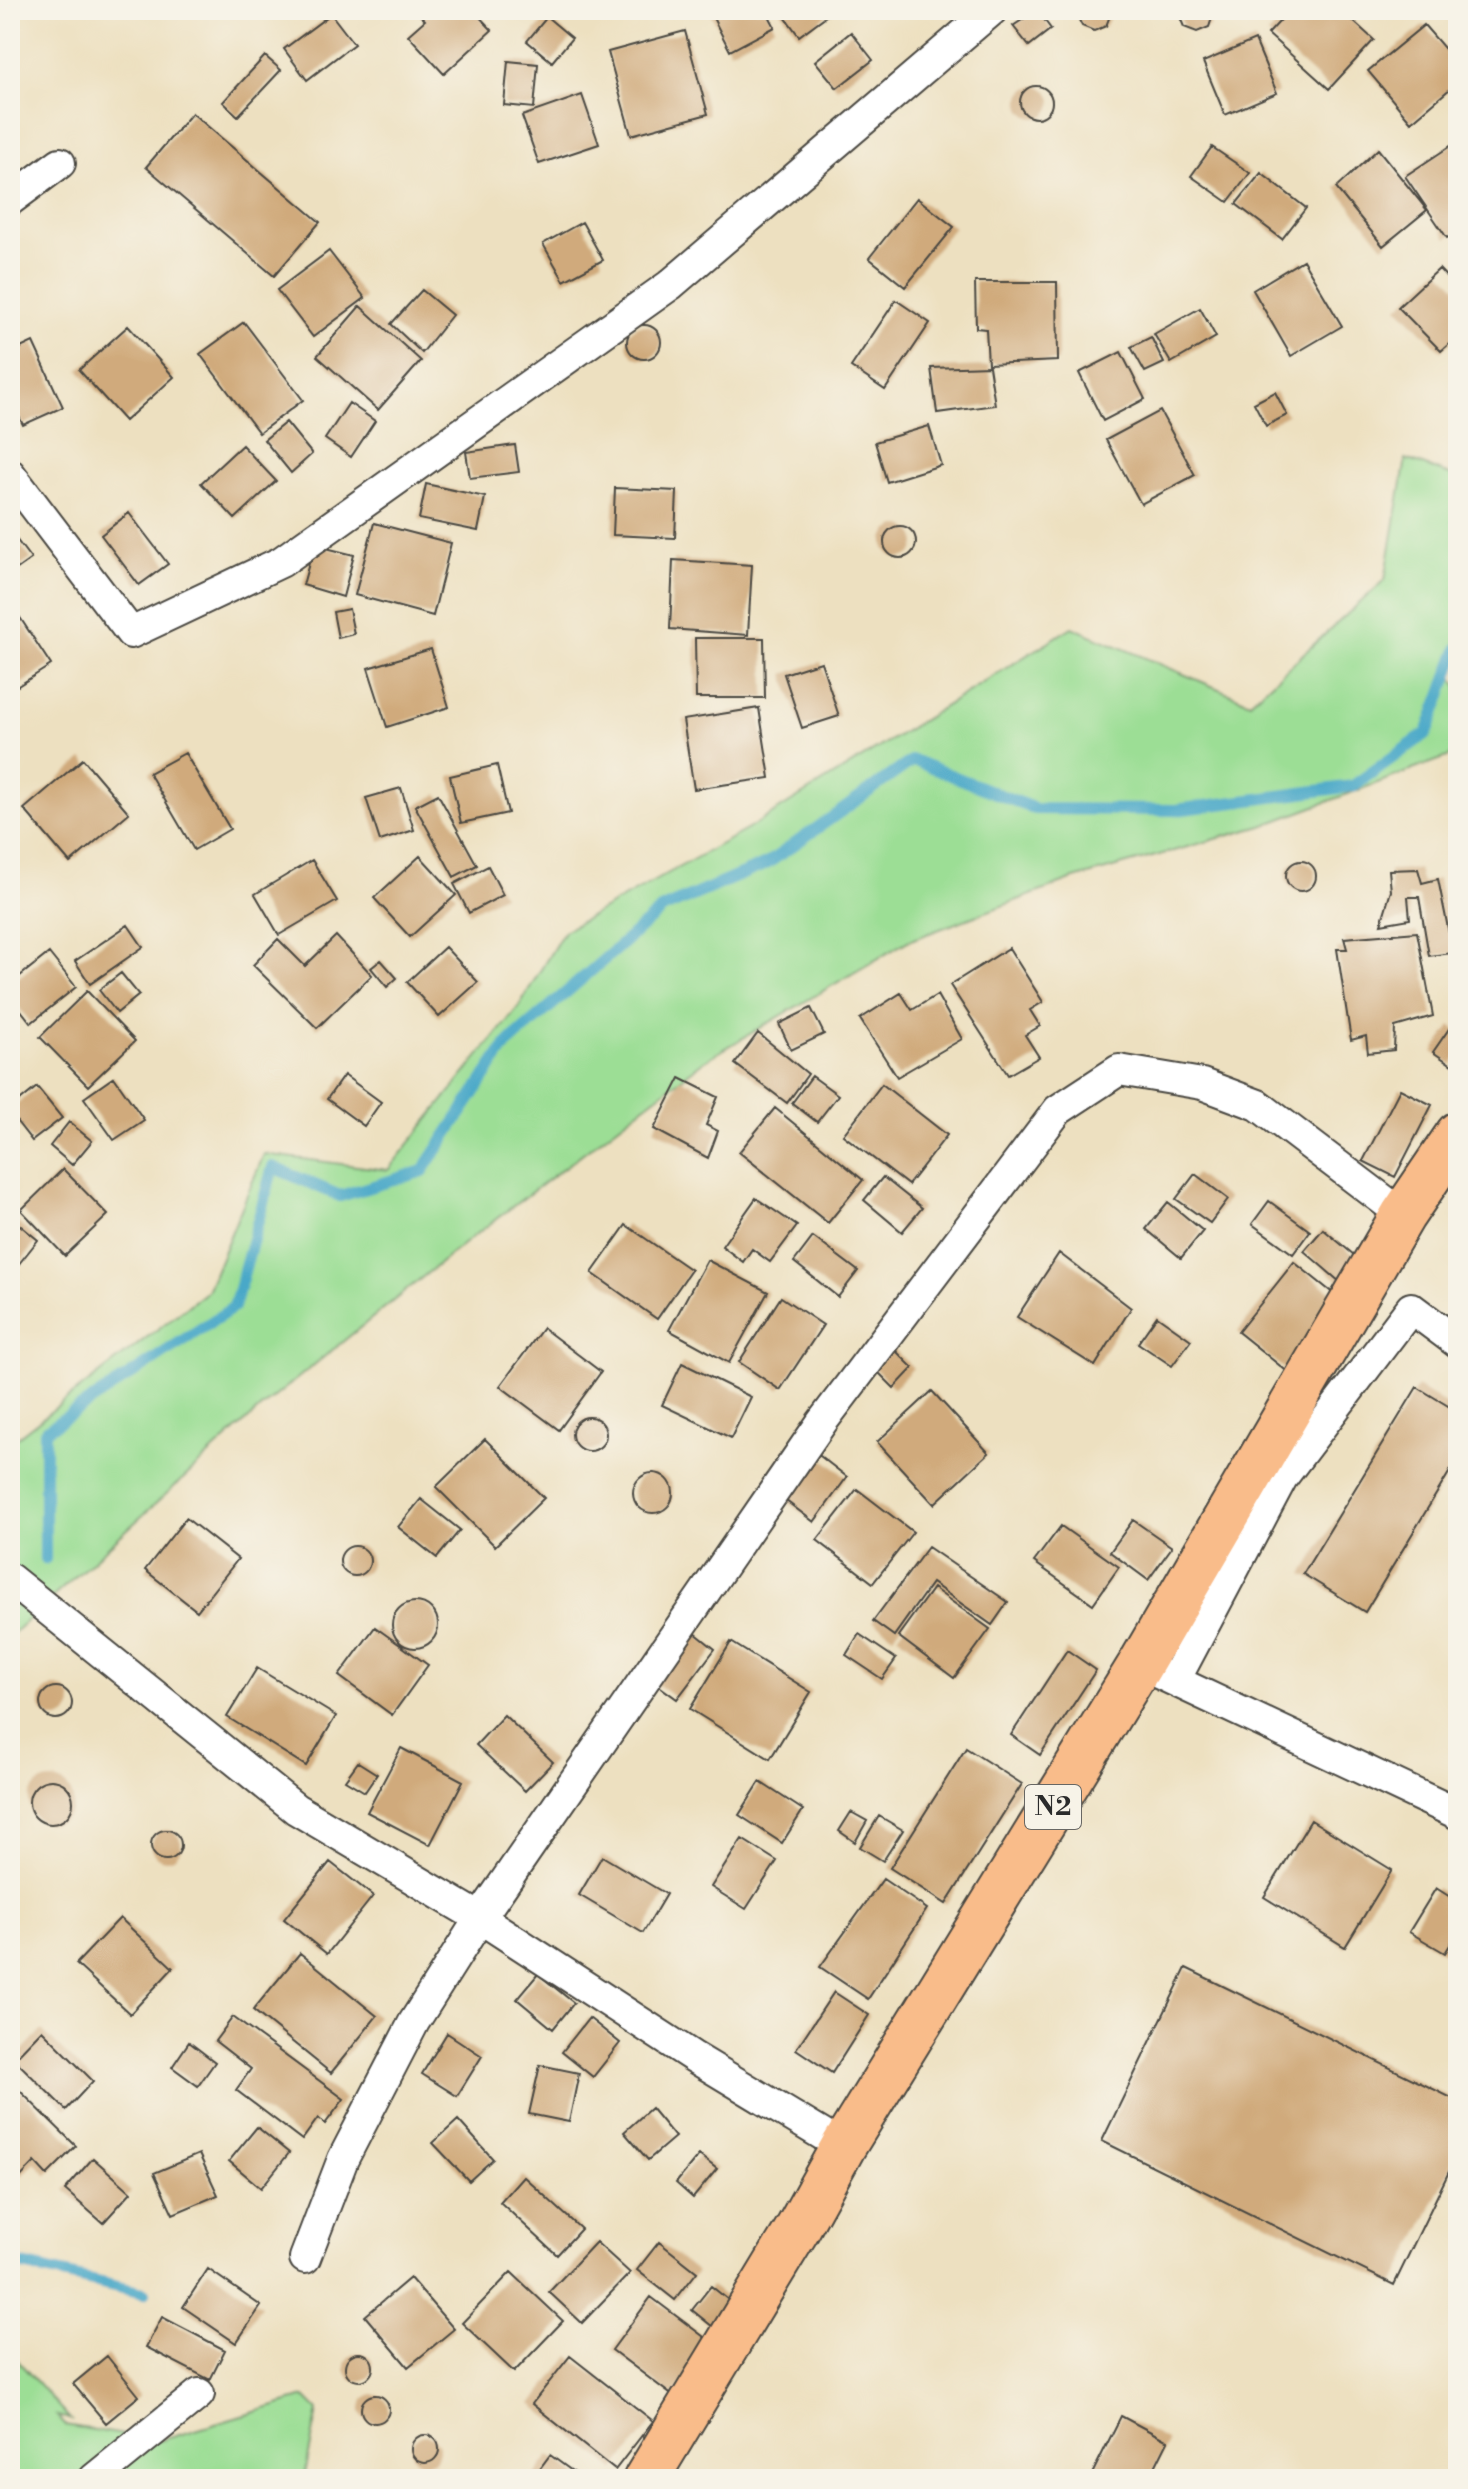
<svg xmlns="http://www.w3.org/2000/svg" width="1468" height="2489" font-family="'Libre Bodoni',serif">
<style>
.green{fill:#9cde95;stroke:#648460;stroke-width:2}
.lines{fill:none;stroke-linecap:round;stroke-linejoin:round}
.stream{stroke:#49a8c8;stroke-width:12}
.building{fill:#d0aa7c}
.minor-casing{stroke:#484641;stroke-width:34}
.trunk-casing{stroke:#484641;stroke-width:48}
.minor{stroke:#fff;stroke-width:30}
.trunk{stroke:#f9bc8a;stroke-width:44}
.labels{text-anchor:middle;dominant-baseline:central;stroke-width:8;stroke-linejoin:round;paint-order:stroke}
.shield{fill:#f7f3e8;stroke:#686764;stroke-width:2}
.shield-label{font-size:26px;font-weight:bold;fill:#2b2b2b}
</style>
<rect width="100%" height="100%" fill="#f7f3e8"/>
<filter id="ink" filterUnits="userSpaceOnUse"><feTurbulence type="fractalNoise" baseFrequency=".0125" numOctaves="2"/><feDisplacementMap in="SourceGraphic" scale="16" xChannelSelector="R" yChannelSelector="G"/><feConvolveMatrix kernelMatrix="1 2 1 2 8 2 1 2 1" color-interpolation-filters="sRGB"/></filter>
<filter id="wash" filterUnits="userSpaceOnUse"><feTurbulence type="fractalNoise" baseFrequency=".006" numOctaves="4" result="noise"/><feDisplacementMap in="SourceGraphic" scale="32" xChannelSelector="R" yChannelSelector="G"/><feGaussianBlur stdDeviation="1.8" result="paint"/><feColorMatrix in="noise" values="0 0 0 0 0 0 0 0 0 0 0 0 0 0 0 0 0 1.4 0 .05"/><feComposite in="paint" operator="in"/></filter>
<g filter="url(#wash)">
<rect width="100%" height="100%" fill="#ede0c0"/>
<path class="green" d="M1406,459L1458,478V637L1448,673L1458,686V753L1262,826L1074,879L908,941L704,1061L466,1242L262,1407L10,1636V1443L207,1291L264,1154L388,1170L519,1006L564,931L748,829L1072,627L1250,702L1385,580Z
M10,2352L70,2419L57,2416L65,2425L159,2441L305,2397L318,2410L304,2479H10Z"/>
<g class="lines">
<path class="stream" d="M45,1559V1431L234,1307L273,1167L340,1196L423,1171L506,1045L662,909L768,863L913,760L1035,809L1176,810L1353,786L1427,733L1458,649
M10,2262L144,2293"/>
</g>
<g id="blocks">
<path class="building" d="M415,10H434L429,16L436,10H473L492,30L444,74L408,35L425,20Z
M709,10H766L775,27L730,51Z
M780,10H834L799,36Z
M1037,10L1051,29L1029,46L1013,26Z
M1078,10H1109L1111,13L1106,26L1094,31L1082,26L1076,14Z
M1181,10H1211L1213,15L1209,27L1197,32L1184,27L1179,15Z
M1290,10H1341L1374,40L1329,89L1268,34Z
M331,14L354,44L307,80L284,49Z
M547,17L572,38L552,62L527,41Z
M1424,25L1458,64V82L1411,122L1368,71Z
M685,31L708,114L631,135L608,52Z
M851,32L873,60L837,88L815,61Z
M1255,40L1277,93L1225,115L1203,62Z
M265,56L281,70L238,116L223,102Z
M508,61L538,64L534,108L504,105Z
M1020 102a16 16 0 1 1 32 0a16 16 0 1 1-32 0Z
M582,95L599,144L539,164L522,116Z
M192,113L320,222L274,276L146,167Z
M1458,141V231L1447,238L1405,176Z
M1212,147L1250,173L1228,202L1191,176Z
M1378,149L1427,210L1383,246L1336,188Z
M1261,173L1306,208L1282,239L1236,204Z
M917,198L954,227L905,287L869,258Z
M582,222L603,260L564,281L543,244Z
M329,251L365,298L313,337L277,290Z
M1303,260L1342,326L1291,356L1253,290Z
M1439,269L1458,289V336L1441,351L1398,307Z
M975,282H1057L1058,361L988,364L986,329L976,328Z
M422,290L452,315L422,353L391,324Z
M896,300L930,323L885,390L851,367Z
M360,306L421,361L378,410L317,356Z
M1200,308L1216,337L1171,363L1154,334Z
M244,322L303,400L259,433L200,354Z
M627 342a17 17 0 1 1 34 0a17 17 0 1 1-34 0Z
M128,326L174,377L125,421L79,370Z
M1151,337L1164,363L1145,372L1131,347Z
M33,342L63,407L23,425L10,398V353Z
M1121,352L1145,399L1103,421L1079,373Z
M989,366L995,405L937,413L931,368Z
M1275,392L1287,415L1266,426L1254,403Z
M349,403L375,421L351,457L325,439Z
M1160,411L1195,475L1141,504L1106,440Z
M286,422L312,454L291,473L264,440Z
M929,426L941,465L887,482L875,442Z
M242,445L276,481L235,519L201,483Z
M515,445L519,472L470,478L466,452Z
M426,484L485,497L478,531L419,519Z
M615,488L677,491L675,538L613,535Z
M129,513L168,564L139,585L101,535Z
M374,523L451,543L433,616L355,595Z
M884 542a16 16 0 1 1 32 0a16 16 0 1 1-32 0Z
M10,531L31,559L10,574Z
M314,545L354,555L343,597L303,585Z
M673,560L752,565L748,635L670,629Z
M349,609L354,634L338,638L333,612Z
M17,613L51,665L10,691V617Z
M695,638H764L765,698H696Z
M431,649L449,707L387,727L368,668Z
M821,662L839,716L802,728L784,674Z
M759,708L770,778L694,789L683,720Z
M185,753L230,829L194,850L149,773Z
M83,759L129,813L70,863L24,809Z
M497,765L508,813L461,823L450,776Z
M401,788L414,830L380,841L366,798Z
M438,794L477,865L454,877L415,806Z
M420,856L456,895L410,937L374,898Z
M312,860L337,901L279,935L255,894Z
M1286 876a15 15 0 1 1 30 0a15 15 0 1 1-30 0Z
M488,866L503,895L469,913L454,884Z
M1418,869L1422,883L1438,879L1453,953L1429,956L1419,897H1408L1410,919L1381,924L1391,891L1389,870Z
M128,925L143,947L90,984L75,961Z
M1417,932L1433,1016L1395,1027L1394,1050L1368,1053L1366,1036L1351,1040L1337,949H1347L1344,938Z
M336,936L372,975L317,1028L253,965L278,939L305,966Z
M445,947L478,982L439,1017L407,982Z
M1009,948L1043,1002L1030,1010L1040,1026L1025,1035L1039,1057L1008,1075L950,985Z
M49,953L76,987L31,1023L10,996V984Z
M381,960L397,978L387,987L371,968Z
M121,973L139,995L117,1013L99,990Z
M87,991L135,1041L88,1086L40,1037Z
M901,993L912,1010L937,995L962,1039L897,1077L860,1019Z
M811,1008L824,1034L791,1050L779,1024Z
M1451,1026L1458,1031V1056L1452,1065L1433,1052Z
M758,1033L808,1074L787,1103L735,1064Z
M344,1075L381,1102L364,1126L327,1099Z
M812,1076L838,1095L817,1122L792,1103Z
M114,1077L144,1120L114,1140L84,1098Z
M680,1078L718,1097L706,1125L718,1131L708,1158L654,1129Z
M882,1084L947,1135L908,1185L843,1135Z
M37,1087L62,1118L32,1141L10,1113V1109Z
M1400,1089L1432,1105L1395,1177L1363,1161Z
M775,1108L863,1180L828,1223L739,1152Z
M69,1122L92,1141L72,1165L50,1146Z
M63,1169L108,1215L65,1256L21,1210Z
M1195,1174L1228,1199L1210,1223L1176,1199Z
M883,1177L922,1208L902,1232L864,1200Z
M756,1198L797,1226L770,1262L752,1249L743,1262L722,1246Z
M1269,1201L1310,1231L1293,1254L1252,1224Z
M1168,1202L1203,1231L1181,1258L1146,1229Z
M10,1217L38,1240L10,1275Z
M626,1225L691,1270L657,1319L592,1273Z
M1323,1229L1360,1260L1340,1282L1304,1251Z
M813,1237L858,1271L838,1297L794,1262Z
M1059,1253L1131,1308L1095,1366L1017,1317Z
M707,1260L768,1292L729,1363L669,1330Z
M1294,1262L1345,1303L1289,1373L1238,1332Z
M781,1297L823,1325L780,1390L739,1362Z
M1157,1316L1191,1340L1172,1366L1138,1343Z
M543,1328L601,1372L559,1430L500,1386Z
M893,1348L913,1368L894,1388L874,1368Z
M682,1363L751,1397L731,1438L662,1405Z
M1417,1387L1458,1412V1458L1365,1612L1303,1574Z
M932,1391L989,1453L934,1504L877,1442Z
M572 1434a17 17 0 1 1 34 0a17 17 0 1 1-34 0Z
M485,1439L544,1498L495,1546L436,1487Z
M811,1449L847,1477L814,1522L777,1494Z
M633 1493a20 20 0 1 1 40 0a20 20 0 1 1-40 0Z
M857,1489L913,1532L873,1583L817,1540Z
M421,1499L460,1530L437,1558L398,1527Z
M186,1518L238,1559L197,1611L145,1570Z
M1133,1520L1172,1547L1148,1580L1110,1552Z
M1061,1526L1119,1567L1093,1604L1034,1562Z
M340 1561a15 15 0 1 1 30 0a15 15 0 1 1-30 0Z
M928,1547L1008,1602L992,1625L932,1583L894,1636L873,1621Z
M933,1588L990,1629L954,1678L898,1636Z
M392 1625a23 23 0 1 1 46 0a23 23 0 1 1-46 0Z
M375,1627L428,1665L392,1715L339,1676Z
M690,1629L715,1649L677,1699L651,1680Z
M859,1634L896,1659L882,1679L846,1655Z
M731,1642L811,1692L770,1759L690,1709Z
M1067,1650L1096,1670L1040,1755L1011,1735Z
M257,1668L336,1716L306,1766L227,1717Z
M40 1703a16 16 0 1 1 32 0a16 16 0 1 1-32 0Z
M504,1715L553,1762L525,1791L476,1745Z
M401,1748L463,1781L430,1845L367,1812Z
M966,1748L1022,1784L946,1904L890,1868Z
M358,1762L377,1774L365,1792L345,1780Z
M29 1802a22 22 0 1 1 44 0a22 22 0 1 1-44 0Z
M760,1782L803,1810L782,1843L739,1815Z
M851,1812L867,1821L855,1842L839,1831Z
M879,1816L903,1830L883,1861L860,1847Z
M1311,1820L1392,1870L1345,1947L1264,1897Z
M151 1845a15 15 0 1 1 30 0a15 15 0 1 1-30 0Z
M742,1839L777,1861L746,1909L711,1887Z
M602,1856L666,1894L643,1933L579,1895Z
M330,1862L373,1896L327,1954L284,1919Z
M883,1879L927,1909L868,1999L820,1967Z
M1436,1888L1458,1902V1932L1445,1953L1409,1932Z
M120,1918L173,1968L130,2014L76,1964Z
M300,1953L377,2016L331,2073L253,2010Z
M1186,1968L1458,2101V2153L1394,2285L1102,2141Z
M538,1974L574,2003L553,2029L517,1999Z
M834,1992L869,2015L832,2073L796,2049Z
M233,2017L344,2099L325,2124L318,2118L302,2140L236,2090L251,2069L215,2041Z
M589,2018L620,2043L593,2077L562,2052Z
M42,2030L93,2081L66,2110L14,2059Z
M447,2033L482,2056L457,2096L422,2074Z
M189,2042L215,2062L198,2086L172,2067Z
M540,2065L579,2073L569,2122L529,2114Z
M10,2081L76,2146L47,2175L35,2162L10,2188Z
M651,2108L675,2137L648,2160L624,2132Z
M458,2120L493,2159L469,2181L433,2143Z
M257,2127L289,2153L261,2188L229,2161Z
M199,2154L218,2195L173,2214L154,2173Z
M699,2155L717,2169L693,2198L676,2183Z
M93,2158L131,2192L103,2223L65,2190Z
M523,2176L581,2229L557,2255L500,2202Z
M596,2242L630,2273L582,2323L549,2292Z
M659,2242L697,2272L675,2300L637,2270Z
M208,2269L261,2306L236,2343L183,2307Z
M511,2272L563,2321L514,2372L462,2323Z
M410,2278L454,2329L408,2367L365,2316Z
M711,2286L742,2311L723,2335L692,2310Z
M651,2297L712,2343L673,2396L612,2350Z
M162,2317L225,2350L210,2380L146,2347Z
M345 2367a14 14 0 1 1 28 0a14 14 0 1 1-28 0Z
M107,2356L139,2396L106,2423L73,2384Z
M570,2356L653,2421L615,2470L532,2404Z
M361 2409a14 14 0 1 1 28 0a14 14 0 1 1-28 0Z
M1121,2416L1168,2441L1149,2479H1097L1091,2476Z
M411 2449a14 14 0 1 1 28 0a14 14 0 1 1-28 0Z
M550,2455L583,2479H532Z"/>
</g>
</g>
<g filter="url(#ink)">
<use href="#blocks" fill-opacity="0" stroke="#484641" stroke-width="2"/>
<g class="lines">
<g class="minor-casing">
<path id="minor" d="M10,200L60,163
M10,474L131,633L281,562L670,285L992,10
M10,1579L296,1809L480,1918L692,2056L843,2147
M1156,1672L1458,1814
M1175,1680L1282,1478L1411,1308L1458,1343
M305,2258L343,2159L414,2022L480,1918L822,1422L1058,1110L1119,1070L1202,1084L1258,1105L1403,1215
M94,2479L199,2394"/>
</g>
<g class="trunk-casing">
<path id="trunk" d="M646,2479L798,2228L843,2147L1140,1665L1403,1215L1458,1134"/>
</g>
<use href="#minor" class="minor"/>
<use href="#trunk" class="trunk"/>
</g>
</g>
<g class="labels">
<rect class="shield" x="1025" y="1785" width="56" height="44" rx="6"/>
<g class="shield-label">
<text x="1053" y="1807">N2</text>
</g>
</g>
<rect width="1468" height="2489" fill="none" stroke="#f7f3e8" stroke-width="40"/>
</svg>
